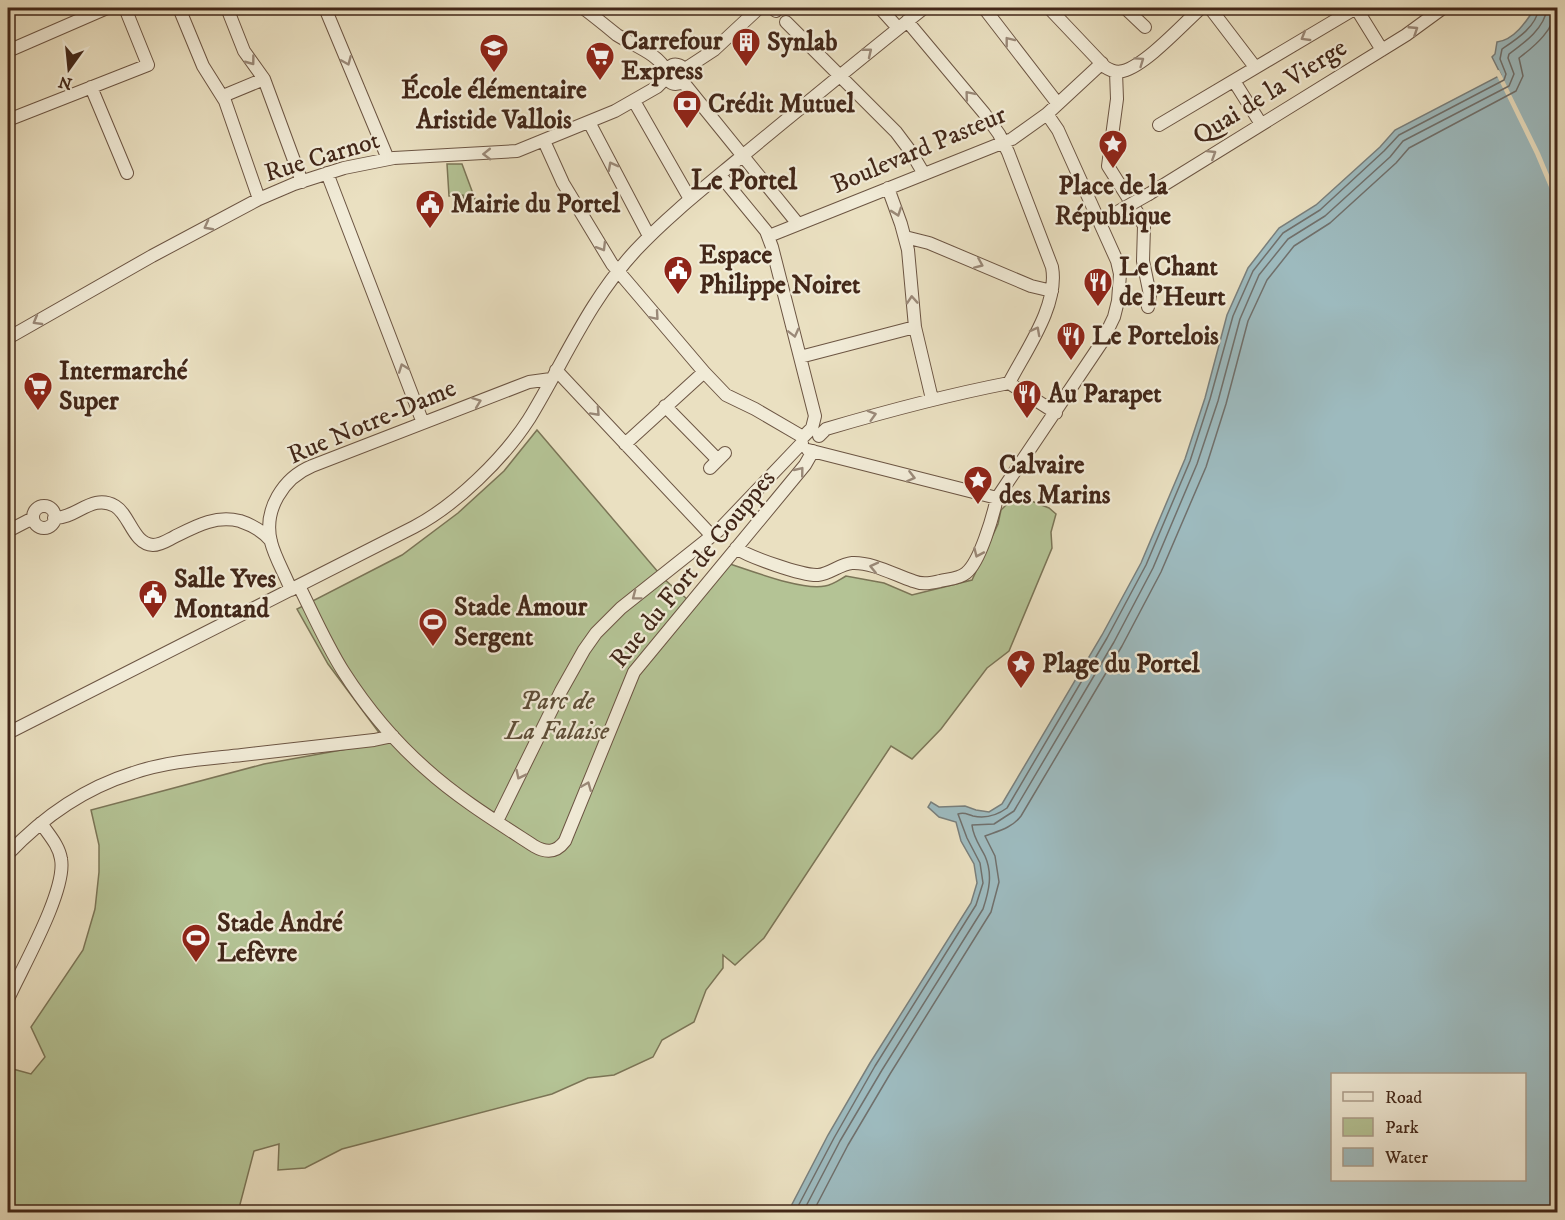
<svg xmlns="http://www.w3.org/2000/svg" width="1565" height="1220" font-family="'IM FELL DW Pica',serif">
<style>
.green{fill:#b4c395;stroke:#7b7557;stroke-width:1.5}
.water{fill:#9dbabe;stroke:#797f7c;stroke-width:1.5;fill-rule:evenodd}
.pier{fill:#eae0c1}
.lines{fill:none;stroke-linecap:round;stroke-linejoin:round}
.shore{stroke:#70706c;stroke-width:1.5}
.minor-casing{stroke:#6c5543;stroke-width:14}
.minor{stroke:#f1ebd7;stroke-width:12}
.minor-bridge-casing{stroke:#6c5543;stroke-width:14;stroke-linecap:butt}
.minor-bridge{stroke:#f1ebd7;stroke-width:12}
.oneway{stroke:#9a8978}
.labels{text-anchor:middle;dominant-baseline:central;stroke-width:4.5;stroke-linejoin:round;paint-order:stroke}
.poi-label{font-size:26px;font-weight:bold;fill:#422719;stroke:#f1ebd7;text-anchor:start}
.street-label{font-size:26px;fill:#422719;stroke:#f1ebd7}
.park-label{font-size:26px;font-style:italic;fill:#5e4e38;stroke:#f1ebd7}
.quarter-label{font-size:28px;font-weight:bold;fill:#422719;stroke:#f1ebd7}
</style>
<rect width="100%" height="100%" fill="#eae0c1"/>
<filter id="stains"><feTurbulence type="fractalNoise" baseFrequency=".00333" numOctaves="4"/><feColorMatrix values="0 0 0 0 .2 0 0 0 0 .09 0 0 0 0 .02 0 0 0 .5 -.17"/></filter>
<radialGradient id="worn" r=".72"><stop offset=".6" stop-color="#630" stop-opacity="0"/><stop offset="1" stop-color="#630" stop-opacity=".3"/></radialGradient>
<path class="green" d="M447,164H462L475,199H464L463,195L449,196Z
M537,430L664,579L695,606L730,564C752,571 803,591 825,586C833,585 839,580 846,576L884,583L912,595L972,580L998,524L1001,510L1016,495L1049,508L1056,514L1051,532L1052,548L1009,651L987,668L941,729L912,759L891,746L764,938L735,965L723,955V968L706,990L694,1022L662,1040L653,1057L614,1075L588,1078L552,1094L342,1149L305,1168L278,1170L279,1144L254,1151L238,1212H8V1058L13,1069L31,1074L45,1057L31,1027L83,950L95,909L99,872V845L91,810L264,764L386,742L328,664L297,609L402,555L458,513L504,471Z"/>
<path class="water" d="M1535,8H1557V1212H788L828,1135L870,1063L971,903L977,883L974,864L961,841L956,822L939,817L928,807L931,802L939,807L965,806L976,810L989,812L1002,804L1102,635L1141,563L1185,459L1205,398L1227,315L1248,268L1279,228L1316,205L1380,147L1395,130L1501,75L1492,57L1495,54L1497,42C1514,40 1526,22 1535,8ZM1332,1074H1524V1180H1332Z"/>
<path class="pier" d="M1499,70L1540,153L1557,194V206L1535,154L1496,74V71Z"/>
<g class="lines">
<path class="shore" d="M795,1212L834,1138L875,1066L976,905L983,883L980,863L967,838L958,814C965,812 966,814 973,816C986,819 996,816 1007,808L1107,638L1146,565L1190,461L1210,399L1233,316L1253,271L1283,233L1320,210L1384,151L1399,135L1504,80L1506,74L1500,59L1502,49C1517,39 1536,27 1539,8
M803,1212L840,1141L882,1070L983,909C989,891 993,874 985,856C980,846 973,837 972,825L994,824L1014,811L1114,642L1153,568L1197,464L1218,401L1240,319L1259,275L1288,239L1325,216L1390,157L1403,141L1509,86L1514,74L1508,58L1509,54C1524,43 1545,28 1547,8
M813,1212L848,1145L890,1074L991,912L999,882L995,856L985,836C998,831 1012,828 1021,816L1122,646L1161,572L1206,467L1226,404L1248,321L1267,280L1294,246L1330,223L1396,163L1409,148L1516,91L1523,76L1519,58C1535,46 1555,29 1556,8"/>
<g class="minor-casing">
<path id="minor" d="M179,8L203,66L225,101L259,199
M227,8L244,51L264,79L302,182
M325,8L388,159
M583,8C595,17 606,26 617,35C634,46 658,53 667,72
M772,8L776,11
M880,8L898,28
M984,8L1058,104
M1049,8L1105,67C1111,71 1116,73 1123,71C1146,65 1183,24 1201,8
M1125,8L1145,27
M1210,8L1255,67
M1356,8L1382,50
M907,21L984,113L999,134L1008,152L1052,267C1059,305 1026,350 1009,383
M786,22L896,132L911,152L924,174
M8,51L107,8
M685,69L714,50L759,8
M1116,72L1117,99L1108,166L1137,212L1144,226L1143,261L1150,295L1148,307
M1234,81L1261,124
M683,82L798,224
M683,82C659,93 664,51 685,69
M91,87L127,173
M223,96L264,79
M634,101L690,199
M8,120L148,65L125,8
M589,122L649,236
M1159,125L1356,8
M544,141L563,183L612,264L704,372L726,395L755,409L803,437
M327,173L423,423
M720,175L766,231L772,247L815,416L812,428L803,437
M888,188L901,224L908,250L915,327L932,399
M1149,194L1406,35L1443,8
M769,236L1012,139L1047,114L1102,63
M905,237L929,243L1031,286L1052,291
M8,338L152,256L259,199L294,184L344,168L394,158L517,151L615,111L657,87L667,77
M800,357L915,327
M556,370L712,536
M665,406L718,460
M819,436L826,429C887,411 947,395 1009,383L1056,413
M625,444L704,372
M808,450L997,498
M710,468L725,453
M33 517a11 11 0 1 1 22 0a11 11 0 1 1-22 0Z
M54,518C76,519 92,493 115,506C130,515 133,544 153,545C161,545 168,540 174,537C196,526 215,515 240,521C252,525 263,531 271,541
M8,531L33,518
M736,548C749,557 803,576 818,575C830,574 840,564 852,563C872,562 895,575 913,581C923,585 930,583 940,581C948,579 959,579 966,573C980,562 993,516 997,498L1102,342L1114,317L1118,301L1120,274L1117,261L1058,130L1047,114
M299,586C313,614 326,644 343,671C366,707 394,741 426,769C458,798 497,822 534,846C546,853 556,853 565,841L634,672L805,465L813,451
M291,590C285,574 275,558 271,542C263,510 283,478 312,466L529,382L551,379
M8,733L414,527C456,505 504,458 529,419C565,360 588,302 636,250C668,216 705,187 741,157C802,107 862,57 924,8
M497,821L561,691L584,650L596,633L621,608L718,531L802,443
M8,854C42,818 85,788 133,773C168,761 206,759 242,755C286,750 330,745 374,740L393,736
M8,999C22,968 67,890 61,859C59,845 48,834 41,823"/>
</g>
<use href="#minor" class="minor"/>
<g class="minor-bridge-casing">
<path id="minor-bridge" d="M1112,215L1149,194"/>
</g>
<use href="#minor-bridge" class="minor-bridge"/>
</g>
<defs><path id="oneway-chevron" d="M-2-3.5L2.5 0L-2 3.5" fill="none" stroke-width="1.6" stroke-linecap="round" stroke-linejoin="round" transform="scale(1.5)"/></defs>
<g class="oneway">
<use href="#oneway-chevron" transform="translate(1414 30) rotate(-33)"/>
<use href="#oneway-chevron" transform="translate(1305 37) rotate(149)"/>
<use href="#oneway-chevron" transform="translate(1009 41) rotate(-128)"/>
<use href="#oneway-chevron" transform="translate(868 52) rotate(-39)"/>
<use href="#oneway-chevron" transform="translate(251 61) rotate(53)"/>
<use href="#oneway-chevron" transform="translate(347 61) rotate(67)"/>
<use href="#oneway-chevron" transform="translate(1140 61) rotate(-35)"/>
<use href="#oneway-chevron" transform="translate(969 95) rotate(-130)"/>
<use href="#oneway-chevron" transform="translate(487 154) rotate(179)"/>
<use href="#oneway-chevron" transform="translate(1212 154) rotate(-32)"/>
<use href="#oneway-chevron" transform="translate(612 166) rotate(-118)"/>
<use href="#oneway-chevron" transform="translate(897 212) rotate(71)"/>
<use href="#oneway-chevron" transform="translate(208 226) rotate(152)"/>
<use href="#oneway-chevron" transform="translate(602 247) rotate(59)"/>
<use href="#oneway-chevron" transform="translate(979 264) rotate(23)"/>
<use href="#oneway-chevron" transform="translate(912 300) rotate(-94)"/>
<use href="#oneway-chevron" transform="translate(655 316) rotate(49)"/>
<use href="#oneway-chevron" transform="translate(37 321) rotate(150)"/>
<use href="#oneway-chevron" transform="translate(1036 331) rotate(-62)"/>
<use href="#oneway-chevron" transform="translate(794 333) rotate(76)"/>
<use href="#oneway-chevron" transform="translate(403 368) rotate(-110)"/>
<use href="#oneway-chevron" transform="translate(477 402) rotate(-21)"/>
<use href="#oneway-chevron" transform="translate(596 412) rotate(47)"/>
<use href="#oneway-chevron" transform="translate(872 415) rotate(-16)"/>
<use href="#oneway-chevron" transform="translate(800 471) rotate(-51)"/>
<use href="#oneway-chevron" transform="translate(911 477) rotate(14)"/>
<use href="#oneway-chevron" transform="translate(978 553) rotate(114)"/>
<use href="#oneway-chevron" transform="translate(874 567) rotate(-167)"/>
<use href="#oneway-chevron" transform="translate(636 596) rotate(143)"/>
<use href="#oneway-chevron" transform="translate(520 775) rotate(116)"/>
<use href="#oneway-chevron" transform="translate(587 786) rotate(-68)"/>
</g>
<defs>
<g id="building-pin" transform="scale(1.5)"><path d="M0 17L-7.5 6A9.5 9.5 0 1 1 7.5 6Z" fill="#8f2418" stroke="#f1ebd7"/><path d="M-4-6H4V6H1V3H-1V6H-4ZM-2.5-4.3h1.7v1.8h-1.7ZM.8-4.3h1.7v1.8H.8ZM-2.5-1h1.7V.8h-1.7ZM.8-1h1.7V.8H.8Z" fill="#fff"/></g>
<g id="school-pin" transform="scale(1.5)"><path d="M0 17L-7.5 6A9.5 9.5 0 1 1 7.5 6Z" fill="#8f2418" stroke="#f1ebd7"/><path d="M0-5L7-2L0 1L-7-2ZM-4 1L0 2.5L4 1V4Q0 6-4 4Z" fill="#fff"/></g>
<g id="supermarket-pin" transform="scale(1.5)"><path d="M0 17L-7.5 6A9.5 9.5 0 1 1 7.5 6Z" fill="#8f2418" stroke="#f1ebd7"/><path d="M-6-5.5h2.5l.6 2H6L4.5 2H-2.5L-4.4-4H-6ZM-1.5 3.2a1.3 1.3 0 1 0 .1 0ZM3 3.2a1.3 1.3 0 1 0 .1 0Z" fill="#fff"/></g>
<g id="bank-pin" transform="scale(1.5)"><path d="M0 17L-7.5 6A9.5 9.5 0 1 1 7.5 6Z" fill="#8f2418" stroke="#f1ebd7"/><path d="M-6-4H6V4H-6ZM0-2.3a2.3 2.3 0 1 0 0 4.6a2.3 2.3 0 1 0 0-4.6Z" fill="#fff"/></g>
<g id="sight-pin" transform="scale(1.5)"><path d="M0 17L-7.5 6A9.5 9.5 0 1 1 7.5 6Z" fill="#8f2418" stroke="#f1ebd7"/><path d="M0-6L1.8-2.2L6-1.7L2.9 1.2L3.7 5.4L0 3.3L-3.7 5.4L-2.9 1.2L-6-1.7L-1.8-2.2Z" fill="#fff"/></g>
<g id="civic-pin" transform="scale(1.5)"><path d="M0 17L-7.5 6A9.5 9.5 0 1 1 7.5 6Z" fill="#8f2418" stroke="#f1ebd7"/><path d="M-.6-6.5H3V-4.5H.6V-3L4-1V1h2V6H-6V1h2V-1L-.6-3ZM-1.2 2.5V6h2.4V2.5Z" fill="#fff"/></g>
<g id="restaurant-pin" transform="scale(1.5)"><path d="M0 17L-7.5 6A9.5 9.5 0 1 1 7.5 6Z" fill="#8f2418" stroke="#f1ebd7"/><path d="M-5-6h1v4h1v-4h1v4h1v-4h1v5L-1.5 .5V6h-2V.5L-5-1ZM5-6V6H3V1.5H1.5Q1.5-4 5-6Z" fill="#fff"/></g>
<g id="stadium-pin" transform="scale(1.5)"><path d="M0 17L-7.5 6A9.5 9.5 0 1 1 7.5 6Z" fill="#8f2418" stroke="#f1ebd7"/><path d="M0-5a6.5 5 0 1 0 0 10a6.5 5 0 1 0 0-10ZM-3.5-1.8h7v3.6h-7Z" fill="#fff"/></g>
</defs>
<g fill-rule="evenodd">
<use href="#building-pin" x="746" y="42"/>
<use href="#school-pin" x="494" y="48"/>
<use href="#supermarket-pin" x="600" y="56"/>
<use href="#bank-pin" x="687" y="104"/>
<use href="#sight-pin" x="1113" y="144"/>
<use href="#civic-pin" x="430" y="204"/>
<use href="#civic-pin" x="678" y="270"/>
<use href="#restaurant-pin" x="1098" y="282"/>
<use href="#restaurant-pin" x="1071" y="336"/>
<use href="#supermarket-pin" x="38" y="386"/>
<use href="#restaurant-pin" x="1027" y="394"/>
<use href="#sight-pin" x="978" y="480"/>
<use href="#civic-pin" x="153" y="594"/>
<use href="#stadium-pin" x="433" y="622"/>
<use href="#sight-pin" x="1021" y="664"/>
<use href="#stadium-pin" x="196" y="938"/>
</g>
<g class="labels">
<g class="poi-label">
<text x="621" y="41">Carrefour<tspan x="621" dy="30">Express</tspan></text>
<text x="767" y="42">Synlab</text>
<text x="494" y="90" text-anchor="middle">École élémentaire<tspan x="494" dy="30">Aristide Vallois</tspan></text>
<text x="708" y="104">Crédit Mutuel</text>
<text x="1113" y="186" text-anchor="middle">Place de la<tspan x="1113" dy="30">République</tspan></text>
<text x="451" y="204">Mairie du Portel</text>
<text x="699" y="255">Espace<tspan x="699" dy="30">Philippe Noiret</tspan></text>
<text x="1119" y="267">Le Chant<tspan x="1119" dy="30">de l'Heurt</tspan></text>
<text x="1092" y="336">Le Portelois</text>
<text x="59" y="371">Intermarché<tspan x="59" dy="30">Super</tspan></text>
<text x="1048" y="394">Au Parapet</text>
<text x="999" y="465">Calvaire<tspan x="999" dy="30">des Marins</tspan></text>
<text x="174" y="579">Salle Yves<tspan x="174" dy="30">Montand</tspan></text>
<text x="454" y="607">Stade Amour<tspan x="454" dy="30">Sergent</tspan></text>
<text x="1042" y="664">Plage du Portel</text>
<text x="217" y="923">Stade André<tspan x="217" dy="30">Lefèvre</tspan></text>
</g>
<g class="street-label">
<text transform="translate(1270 92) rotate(-32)">Quai de la Vierge</text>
<text transform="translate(919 150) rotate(-23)">Boulevard Pasteur</text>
<text transform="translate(322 157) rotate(-17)">Rue Carnot</text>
<text transform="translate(372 422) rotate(-23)">Rue Notre-Dame</text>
<text transform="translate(693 569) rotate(-51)">Rue du Fort de Couppes</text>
</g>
<g class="park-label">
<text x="557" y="701">Parc de<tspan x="557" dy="30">La Falaise</tspan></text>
</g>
<g class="quarter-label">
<text x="744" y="180">Le Portel</text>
</g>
</g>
<rect width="1565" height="1220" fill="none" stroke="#eae0c1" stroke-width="30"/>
<rect x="9" y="9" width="1547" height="1202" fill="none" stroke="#422719" stroke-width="3"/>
<rect x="15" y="15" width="1535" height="1190" fill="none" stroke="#422719" stroke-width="1.5"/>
<rect x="1331" y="1073" width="195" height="108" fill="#f1ebd7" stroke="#ab9d8b" stroke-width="1.5"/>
<rect x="1343" y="1092" width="30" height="9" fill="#f1ebd7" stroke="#ab9d8b" stroke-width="1.5"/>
<text x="1385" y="1103" font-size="18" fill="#422719">Road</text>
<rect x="1343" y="1118" width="30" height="18" fill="#b4c395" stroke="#ab9d8b" stroke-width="1.5"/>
<text x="1385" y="1133" font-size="18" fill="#422719">Park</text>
<rect x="1343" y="1148" width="30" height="18" fill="#9dbabe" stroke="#ab9d8b" stroke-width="1.5"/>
<text x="1385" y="1163" font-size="18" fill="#422719">Water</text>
<g transform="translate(69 69) rotate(195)" stroke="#f1ebd7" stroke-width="4.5" paint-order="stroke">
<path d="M0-4.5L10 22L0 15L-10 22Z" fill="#422719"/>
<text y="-9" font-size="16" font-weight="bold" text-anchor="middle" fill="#422719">N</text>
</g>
<rect width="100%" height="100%" filter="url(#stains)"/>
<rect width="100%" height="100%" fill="url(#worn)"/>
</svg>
